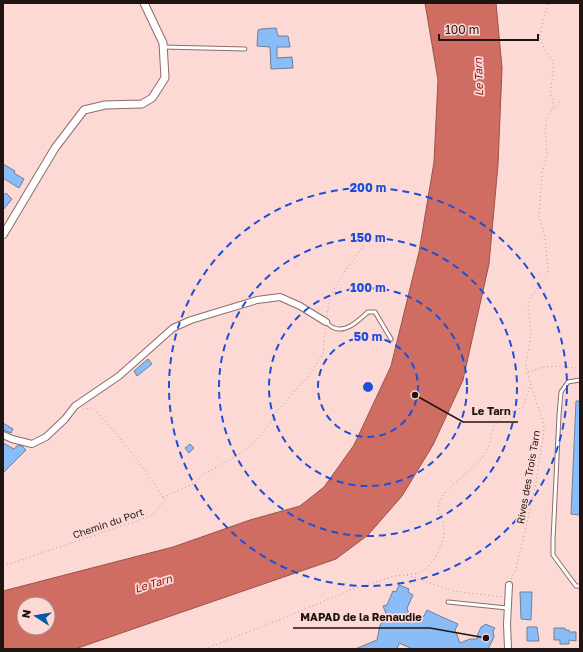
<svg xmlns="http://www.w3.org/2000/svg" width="583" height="652" font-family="'Golos Text',sans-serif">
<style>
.water{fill:#cf6d62;stroke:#9a524a;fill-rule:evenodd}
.building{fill:#8abcf8;stroke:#6e8096}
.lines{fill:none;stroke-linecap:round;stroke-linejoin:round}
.service-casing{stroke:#8c6d69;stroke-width:5}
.minor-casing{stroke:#8c6d69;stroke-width:8}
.tertiary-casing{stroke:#8c6d69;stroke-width:9}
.path{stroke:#b79b97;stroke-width:1;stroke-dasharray:1 3;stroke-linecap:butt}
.service{stroke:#fff;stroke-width:3}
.minor{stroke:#fff;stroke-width:6}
.tertiary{stroke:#fff;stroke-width:7}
.ring{fill:none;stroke:#1d4ed8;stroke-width:2;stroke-dasharray:7 5}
.labels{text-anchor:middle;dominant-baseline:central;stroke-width:3.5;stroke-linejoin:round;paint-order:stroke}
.street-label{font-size:10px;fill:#201412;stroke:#fcd9d4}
.water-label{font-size:11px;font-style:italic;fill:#8e1514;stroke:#fcd9d4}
.centre{fill:#1d4ed8;stroke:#fcd9d4;stroke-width:2}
.ring-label{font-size:12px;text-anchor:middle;font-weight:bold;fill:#1d4ed8;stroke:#fcd9d4;stroke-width:3.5;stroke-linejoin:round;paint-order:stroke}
.leader{fill:none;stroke:#201412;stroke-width:1.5}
.callout-dot{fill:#201412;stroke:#fcd9d4;stroke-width:1.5}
.callout-label{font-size:11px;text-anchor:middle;font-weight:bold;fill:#201412;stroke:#fcd9d4;stroke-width:3.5;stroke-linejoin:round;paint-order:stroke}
</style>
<rect width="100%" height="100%" fill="#fcd9d4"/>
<path class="water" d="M425,3H496L502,68L498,165L489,264L463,380L433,445L402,496L368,535L336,559L75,649H3V591L173,547L250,520L300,506L324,487L354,445L391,366L419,252L434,162L438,80ZM24,604H48V628H24Z"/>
<path class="building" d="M276,28L278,36H288L290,47H277V58L292,57L293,68L271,69L270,47L257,46L258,30L261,29Z
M3,164L15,171L14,173L24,179L19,188L3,178Z
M6,193L12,199L3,210V196Z
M148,359L152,364L137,376L134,371Z
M576,401H580V515L571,514Z
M3,423L13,429L11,433L3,430Z
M3,443L14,449L18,445L22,446L26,450L3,473Z
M190,444L194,448L189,453L185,448Z
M399,585L409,589L408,592L413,595L407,608L411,621L424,616L427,610L442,617L458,624L455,630L460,643L470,639H477L478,633L482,626L483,627L485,624L495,628L493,631L494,637L488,649H413L399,643L397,649H355L377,640L380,625L387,616L383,606L387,605L393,591L396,592Z
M520,592H532L531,620L521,619Z
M527,627H537L539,641H527Z
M554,628H565V630H569V632H576V641L569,640V644H560V640H554Z"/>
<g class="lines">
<g class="service-casing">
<path id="service" d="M163,47L245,49
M326,322C328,324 331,327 334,328C347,333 360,319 368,312H375L391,339
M580,380L568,382L561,392L559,415L553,540V555L576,586H580
M448,602L507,608"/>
</g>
<g class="minor-casing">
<path id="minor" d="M3,435L12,439L32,444L46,437L65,419L75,406L119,376L173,328L191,320L257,300L280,297L300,306L326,322
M508,648L507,624L509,585"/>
</g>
<g class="tertiary-casing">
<path id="tertiary" d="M3,235L55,148L84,110L105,105L142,104L152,98L165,78L163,43L144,3"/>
</g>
<path class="path" d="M554,109L561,100
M327,316C328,309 329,301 332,294C340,274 357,258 367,239
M528,372C543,365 563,365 580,369
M163,497L195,483L203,475L238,455L252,445L269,425L276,412L308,377L323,354L325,329
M3,566L151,516L165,501C145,467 120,437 93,408L83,409
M407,575C411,574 416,574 419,573C433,566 447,541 444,526C443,518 436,511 439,503C446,484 479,468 488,448C492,441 490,431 495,425C501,416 514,411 523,407L530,386
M511,579L516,568L524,536L536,482L543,438L544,427L542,418L531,386L527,372L526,363L531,334L528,306L530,299L547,274L548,269L545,238L539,216L542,173L547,154L545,129L546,121L553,108V102L550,92L553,75V61L544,49L540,36L543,20L549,3
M205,649L281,619L353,589L394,576L407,575L453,591L502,597"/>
<use href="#service" class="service"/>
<use href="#minor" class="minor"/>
<use href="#tertiary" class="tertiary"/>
</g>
<g class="ring">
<circle cx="368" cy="387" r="50"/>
<circle cx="368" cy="387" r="99"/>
<circle cx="368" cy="387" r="149"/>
<circle cx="368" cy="387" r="199"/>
</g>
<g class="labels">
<g class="street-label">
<text transform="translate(528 477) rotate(-80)">Rives des Trois Tarn</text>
<text transform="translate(108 523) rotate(-19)">Chemin du Port</text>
</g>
<g class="water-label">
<text transform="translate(478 77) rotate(-92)">Le Tarn</text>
<text transform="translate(153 583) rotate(-17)">Le Tarn</text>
</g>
</g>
<circle cx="368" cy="387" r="6" class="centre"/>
<g class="ring-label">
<text x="368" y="192">200 m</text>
<text x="368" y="242">150 m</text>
<text x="368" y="292">100 m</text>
<text x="368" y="341">50 m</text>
</g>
<path class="leader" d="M415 395L463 422H518M486 638L430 628H293"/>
<g class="callout-dot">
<circle cx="415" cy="395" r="4"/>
<circle cx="486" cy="638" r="4"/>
</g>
<g class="callout-label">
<text x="491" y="415">Le Tarn</text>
<text x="361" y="621">MAPAD de la Renaudie</text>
</g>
<rect width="583" height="652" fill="none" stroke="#201412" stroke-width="8"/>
<g transform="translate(36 616) rotate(282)"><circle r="19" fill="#fcd9d4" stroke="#a48a86"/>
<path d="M0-3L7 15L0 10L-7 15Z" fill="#035aa8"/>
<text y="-6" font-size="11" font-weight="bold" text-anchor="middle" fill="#201412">N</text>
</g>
<path d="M439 34v6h99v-6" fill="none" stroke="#201412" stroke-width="2"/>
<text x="445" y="34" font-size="12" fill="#201412" stroke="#fcd9d4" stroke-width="3" paint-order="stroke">100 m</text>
</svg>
